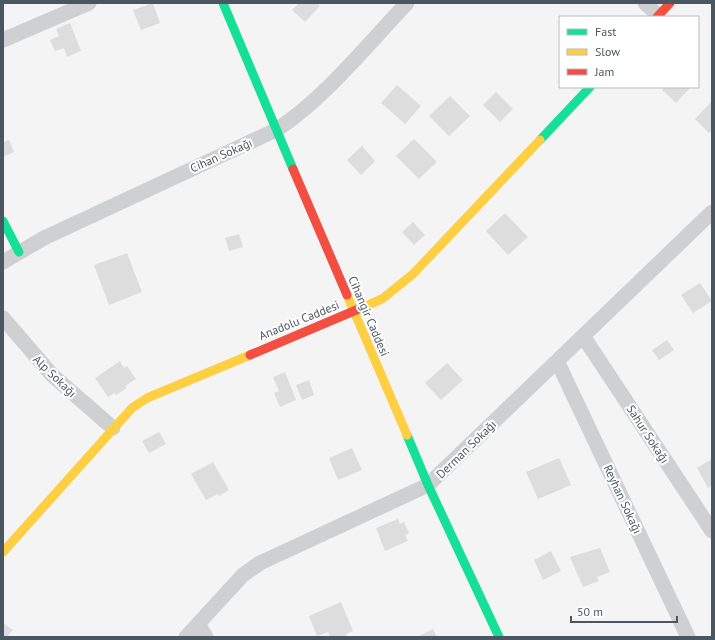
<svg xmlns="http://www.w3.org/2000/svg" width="715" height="640" font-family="'PT Sans',sans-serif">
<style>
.building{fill:#ddddde}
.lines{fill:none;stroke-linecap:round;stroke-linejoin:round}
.street{stroke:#ced0d2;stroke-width:15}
.fast{stroke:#16e098;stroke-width:9}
.slow{stroke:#ffcf43;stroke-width:9}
.jam{stroke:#f24e42;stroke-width:9}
.labels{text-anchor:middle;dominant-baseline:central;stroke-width:4;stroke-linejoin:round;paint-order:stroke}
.street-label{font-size:12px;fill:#4a5661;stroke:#fff}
</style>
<rect width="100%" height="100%" fill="#f4f4f4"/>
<path class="building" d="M153,3L160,23L141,30L133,10Z
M299,3H317L320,6L305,22L292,10Z
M70,23L81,51L67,57L64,48L55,51L50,40L59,36L56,29Z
M397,85L421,106L405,124L381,103Z
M665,87H691L676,103L662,90Z
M496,92L513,109L500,122L483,105Z
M450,96L470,116L449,136L429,116Z
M712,101V130L709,133L695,119Z
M414,139L437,162L419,179L396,156Z
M9,140L14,152L3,157V142Z
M362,146L375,161L361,175L347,160Z
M505,213L528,237L508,255L486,231Z
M413,222L425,235L414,245L402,232Z
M239,234L243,247L229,251L225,238Z
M127,253L142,292L109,305L94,265Z
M700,283L712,301L693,313L681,295Z
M667,340L674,350L659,360L652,350Z
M120,361L124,368L127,366L136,379L125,386L127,388L116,395L114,393L108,397L95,378Z
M447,363L463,380L441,400L425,383Z
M285,372L296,400L280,407L274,393L279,391L273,377Z
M309,380L314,395L302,400L296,385Z
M159,432L166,444L149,453L142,441Z
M352,448L362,470L338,480L329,458Z
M559,458L571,485L538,499L526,472Z
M712,459V485L708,488L697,468Z
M213,462L229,490L219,496L218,494L206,500L191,474Z
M398,519L400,524L404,522L409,533L405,535L408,541L385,551L376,528Z
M600,548L610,572L597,577L599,581L583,587L570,557Z
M551,551L561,571L543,580L534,560Z
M341,602L353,631L346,634L347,637H330L328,632L317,636L309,616Z
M3,623L13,630L7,637H3Z
M433,629L437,637H417Z"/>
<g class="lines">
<path class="street" d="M645,3L658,15
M3,40L89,3
M3,262L44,238L276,130C323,100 368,44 407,3
M3,318L52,375L113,428
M583,336L712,531
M557,361L688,637
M198,624L206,637
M186,637L243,575L260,563L428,485L712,212"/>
<path class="fast" d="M223,3L293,169
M540,140L590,87
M3,221L19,252
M407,435L428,485L499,637"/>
<path class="slow" d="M347,295L407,435
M361,308L382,299L413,274L540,140
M3,552L132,408L147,398L250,355"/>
<path class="jam" d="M657,17L670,3
M293,169L347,295
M250,355L361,308"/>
</g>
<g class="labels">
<g class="street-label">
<text transform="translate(221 155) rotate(-24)">Cihan Sokağı</text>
<text transform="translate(369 316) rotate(67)">Cihangir Caddesi</text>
<text transform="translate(299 320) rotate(-22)">Anadolu Caddesi</text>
<text transform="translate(55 376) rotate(44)">Alp Sokağı</text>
<text transform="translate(648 434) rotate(57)">Sahur Sokağı</text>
<text transform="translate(466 449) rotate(-44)">Derman Sokağı</text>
<text transform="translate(623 499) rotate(65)">Reyhan Sokağı</text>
</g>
</g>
<rect width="715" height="640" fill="none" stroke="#4a5661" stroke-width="8"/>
<rect x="559" y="16" width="140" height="72" fill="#ffffff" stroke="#b7bbc0"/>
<rect x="567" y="29" width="20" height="6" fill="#16e098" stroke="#b7bbc0"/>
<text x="595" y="36" font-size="12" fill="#4a5661">Fast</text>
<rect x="567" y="49" width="20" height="6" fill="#ffcf43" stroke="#b7bbc0"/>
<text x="595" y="56" font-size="12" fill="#4a5661">Slow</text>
<rect x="567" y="69" width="20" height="6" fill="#f24e42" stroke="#b7bbc0"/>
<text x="595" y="76" font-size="12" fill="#4a5661">Jam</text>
<path d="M571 616v6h106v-6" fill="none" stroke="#4a5661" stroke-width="2"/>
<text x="577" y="616" font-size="12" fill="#4a5661" stroke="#ffffff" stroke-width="3" paint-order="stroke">50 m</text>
</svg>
